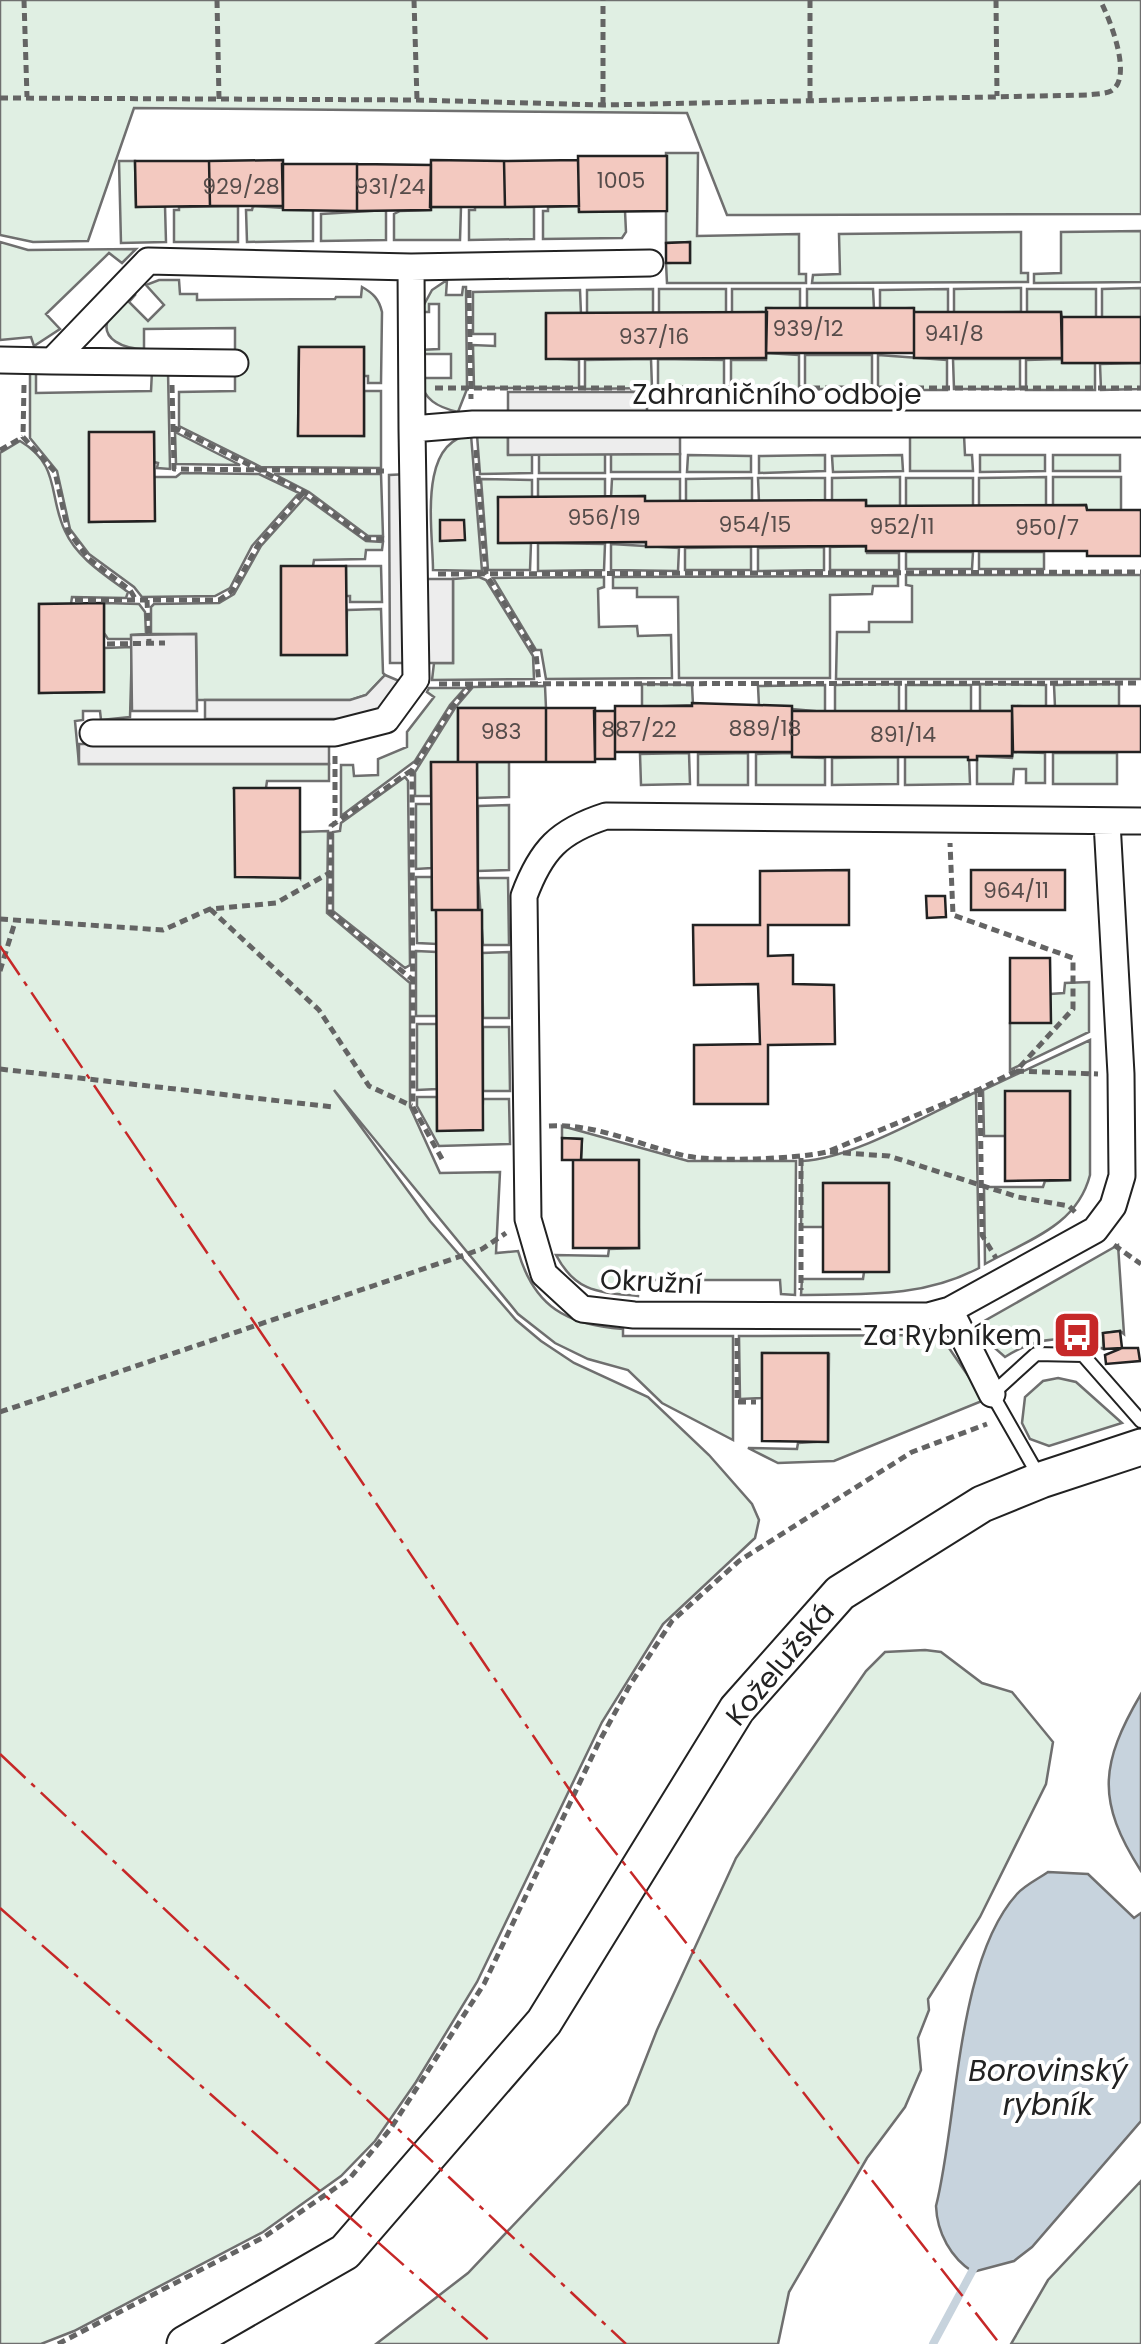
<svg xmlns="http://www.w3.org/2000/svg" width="1141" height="2344" font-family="Poppins,sans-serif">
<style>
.green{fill:#e0efe3;stroke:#6f6f6f;stroke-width:2.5}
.parking{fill:#ededed;stroke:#6f6f6f;stroke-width:2.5}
.water{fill:#c7d3dd;stroke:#6f6f6f;stroke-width:2.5}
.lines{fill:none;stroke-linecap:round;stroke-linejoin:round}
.stream{stroke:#c7d3dd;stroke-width:8}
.building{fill:#f3c9c0;stroke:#222;stroke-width:2.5}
.lane-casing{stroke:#222;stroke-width:16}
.street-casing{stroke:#222;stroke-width:29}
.secondary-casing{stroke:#222;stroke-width:39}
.path{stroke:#646464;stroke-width:5;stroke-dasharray:8 5;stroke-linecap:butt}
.lane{stroke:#fff;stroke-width:12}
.street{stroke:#fff;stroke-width:25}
.secondary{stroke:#fff;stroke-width:35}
.power{stroke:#c62828;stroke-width:2.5;stroke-dasharray:35 8 5 8;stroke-linecap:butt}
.labels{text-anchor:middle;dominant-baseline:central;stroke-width:8;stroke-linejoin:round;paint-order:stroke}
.number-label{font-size:22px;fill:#564c4a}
.street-label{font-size:28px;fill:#222;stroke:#fff}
.poi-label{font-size:28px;fill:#222;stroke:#fff;text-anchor:end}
.water-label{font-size:30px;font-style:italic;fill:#222;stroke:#fff}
</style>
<rect width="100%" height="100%" fill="#fff"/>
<path class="green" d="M0,0H1141V214L727,215L687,113L134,108L88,241L33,242L0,235Z
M666,153H698L697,236L799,234V274H806V283H667L666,263L690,262V242L666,243Z
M119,161H135L136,207L165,206L166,242L121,243Z
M238,206V242H174V210H179V207Z
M253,206L313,210V241L247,242L246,210H252Z
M579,206V211H625L626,232L622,238L543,239V211H548V207Z
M430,207H461L460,240H394V214L400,211L430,210Z
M475,207H534V239L469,240V210H475Z
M386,210V240L321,241V214Z
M1141,231V282L1034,283V274L1061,273V232Z
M1021,232V273H1028V282L812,283L813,275L840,274L839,234Z
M0,242L28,250L136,249L122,263L109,253L46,314L60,329L34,346L31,337L0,340Z
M159,280H179L180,294H197V300L335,299L336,297H361L362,287C373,293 379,299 382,312L381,383H368V376H364V347H299L298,435L364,436V391H381V468L261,467L179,426V392L235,391V328L144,329V349C126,349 98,340 109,317C113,308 125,300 132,293L135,295L129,302L148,321L164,305L146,285Z
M447,280L446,295H462L463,287H466L467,389L458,412C437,407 424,400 419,378H451V354H419V350L439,349V304H429V312H420L432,290Z
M1021,288V312L954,313V289Z
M1141,288V318H1102V289Z
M653,289V313L587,314V290Z
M659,289H726V313H659Z
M732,289H800V309L767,308V312L732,313Z
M807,289H873L874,309H807Z
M948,289V314H915L913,308L880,309V290Z
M1027,289H1096V318H1062L1061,312H1027Z
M580,290L581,314H546V358L579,360V388H474L473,345L495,346V334H473V292Z
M766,353L799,355V389L731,388V360H766Z
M805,355H872V389H805Z
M878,355L947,360V390H878Z
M651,359L652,388L585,389V360Z
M658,359L724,360V389H658Z
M953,359H1020V389H954Z
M1062,359L1063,363H1095V390H1026V360Z
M1141,363V389L1101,390L1100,364Z
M152,371H168L170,469L157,468L158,463L154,462V432L89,433V522L154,521V477H176L181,473L259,474L299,493L252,546L230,588L215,596L142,597L134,587L89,554L70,529L57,471L30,438V372L36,373V393L151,391Z
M175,432L240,465L176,464Z
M471,435L482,571L433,570C433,531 417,441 471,435Z
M477,435H508V454H532V473L480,474Z
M910,435H964L965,455H972L973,471H910Z
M20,441C61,465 48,496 65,531C77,558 105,575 128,592L126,598L72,597L71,604H39V693L104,692V648L132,647L130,717L101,720L100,711H83V720L75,721L79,764H329V781H267L266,788L234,789L300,878V832L328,831L327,913L410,983V1107L440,1173L500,1172L496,1253L518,1251C534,1307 567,1325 623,1329V1336H733V1440L662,1403L628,1370L588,1359L555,1343L518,1314L334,1090L430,1221L516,1320L541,1341L574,1363L648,1397L709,1455L752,1504L759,1520L755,1538L663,1624L602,1722L477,1982L416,2082L375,2141L341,2176L263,2232L74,2331L41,2344H0V453Z
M539,454H605V473H539Z
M611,454H680V472H611Z
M688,455L751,456V472H687Z
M825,455V471L759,473V456Z
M902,455L903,471L833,472L832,456Z
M980,455H1045V471L980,472Z
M1053,455H1120V471H1053Z
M274,474H381L383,536H368L309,492Z
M900,477V506H866V501L832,502V478Z
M1046,477V506H979V478Z
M1053,477H1121V511H1087L1086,505L1053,506Z
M752,478V502L686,503V479Z
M758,478H825V502H759Z
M906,478H973V506L906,507Z
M481,479L532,480V498H498L499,543H531L530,570H488Z
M538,479H605V497L538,498Z
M612,479H680V502L645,501L644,496L611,497Z
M305,497L366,541L383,542L382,550H366L365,559L314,560L313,566L281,567V655H346L347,610L381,609L383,673L385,675L366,695L351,700H197L196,634H151V607L154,604L219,603L234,594L261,546Z
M538,543L605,544L604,570L538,571Z
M611,544L679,548L678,571L611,570Z
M866,546L867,553H899V570H830V547Z
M751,547V570H685V548Z
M824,547V570L758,571V548Z
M906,552H973L972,569H906Z
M979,552H1044V569H979Z
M346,566H381L382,602H350V596H346Z
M906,575H1141V679H836L837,632H869V622H912V586L906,585Z
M898,576V586H873L872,594L830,595V678H679L678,597H637V588H613V577Z
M479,577L486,580L533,656L534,679L432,680L434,663H453V579Z
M604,577V587L598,589L599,627L637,626L638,636L671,635L672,678L546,679L541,650H536L493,578Z
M104,603L139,604L145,612L146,634L132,635L131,639H108L104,633Z
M642,684L692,685L693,705L642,707Z
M899,684V712H835V685Z
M980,684L1046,685V707L1013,706L1012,711H980Z
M1119,684V707H1055L1054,685Z
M825,685V712L759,706L758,686Z
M906,685H971V711L906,712Z
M545,686L546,708H458V762L431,763V796H415V772L455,708L473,687Z
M429,688H465L450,705L415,761L341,816V765H353L354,776L378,775V759L407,747V732L434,697L427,692Z
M1013,752L1045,753V783H1026V769H1014L1013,784H977V756L1012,758Z
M689,753L690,784L641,785L640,754Z
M748,753V785H698V754Z
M793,753V757L825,758V785H756V754Z
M1053,753H1117V784H1053Z
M898,757V784L832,785V758Z
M905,757H969L970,784L905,785Z
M477,762H509V797L477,798Z
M405,777L408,781L410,965L405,968L333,911V832L340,831L341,823Z
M416,804H432V868L416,869Z
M509,805V870L478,871V806Z
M416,877H432V909L436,910L437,944L417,943Z
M478,878H508L509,945H483Z
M416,951L437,952V1016H416Z
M509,952V1018H483L482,953Z
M1089,982V1032L1010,1070V1023L1050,994L1064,993L1065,983Z
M417,1024H437V1089L417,1090Z
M483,1027H509L510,1091H483Z
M1090,1040V1175C1077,1226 1028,1240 985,1264L984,1187H1043L1045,1181L1070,1180V1092L1005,1136H984L983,1090Z
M976,1092L979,1268C922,1298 864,1294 801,1295L802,1279H863L864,1272L889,1271V1183H824V1227H801L802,1161C852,1159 930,1113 976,1092Z
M417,1097H437V1130H482L483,1099H509L510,1144L439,1146L417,1106Z
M562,1126L688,1161H796L795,1295L781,1294L780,1280H639L638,1296C599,1292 576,1293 556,1255L608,1256L609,1249L639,1248L638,1160H581L582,1139L562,1138Z
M1118,1245L1124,1334L1120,1331L1103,1333L1104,1349C1066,1335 1040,1335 1005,1357L972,1328Z
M940,1335L980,1393L982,1401L834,1461L778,1463L748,1448L797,1449L798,1443L828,1441L829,1354L762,1353V1398L740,1399L739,1336Z
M1058,1378L1076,1382L1122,1423L1049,1446L1030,1439L1022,1423L1025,1397L1043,1381Z
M925,1650L941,1652L982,1683L1012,1692L1053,1742L1046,1784L980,1917L928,1999L929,2010L918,2038L921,2070L905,2107L867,2158L789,2292L778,2344H376L468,2273L628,2104L657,2030L736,1858L866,1671L885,1652Z
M1141,2181V2344H1011L1048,2280Z"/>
<path class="parking" d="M508,392H647V433L680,434V454L508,455Z
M409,474L410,579H453V663H390L389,475Z
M196,634L197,711H132L131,635Z
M385,675L404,683L377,712L358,719H205V700H350L366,695Z
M79,744H329V764H79Z"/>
<path class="water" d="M1141,1694V1871C1096,1801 1100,1764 1141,1694Z
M1048,1872L1088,1874L1134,1918L1141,1913V2121L1032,2247L1014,2261L973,2272C951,2258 937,2233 936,2206C958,2120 956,1961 1017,1894C1025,1885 1038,1879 1048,1872Z"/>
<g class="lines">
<path class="stream" d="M933,2344L976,2264"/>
</g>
<path class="building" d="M578,156H667V211L579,212Z
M283,160V206H210L209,161Z
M431,160L504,161L505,207H430Z
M578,160L579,206L505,207L504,161Z
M135,161H209L210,206L136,207Z
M282,164H357V211L283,210Z
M357,164L431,165V210L357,211Z
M690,242V263H666V243Z
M766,308H914V353H766Z
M767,312L766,358L546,359V313Z
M914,312H1061L1062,358H914Z
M1062,317H1141V363H1062Z
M299,347H364V436H298Z
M89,432H154L155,521L89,522Z
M645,496V501L866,500V506L1086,505L1087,510H1141V556H1087V551H866V546L646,547V542L498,543V497Z
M440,520H464L465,540L440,541Z
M281,566H346L347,655H281Z
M104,603V692L39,693V604Z
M692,703L792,706V752H615V706H692Z
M1012,706H1141V752H1013Z
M458,708H546V762H458Z
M546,708H595V762H546Z
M594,711H615V759H595Z
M792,711H1012V756H977V760H968V757H792Z
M431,762H477L478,910H432Z
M234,788H300V878L235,877Z
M849,870V925H768V956L793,955V984L834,985L835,1044L768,1045V1104H694V1045L760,1044L758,984L694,985L693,925H760V871Z
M971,870H1065V910H971Z
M926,896H945L946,917L927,918Z
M436,910H482L483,1130L437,1131Z
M1010,958H1050L1051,1023H1010Z
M1005,1091H1070V1180L1005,1181Z
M562,1138L582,1139L581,1160H562Z
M573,1160H639V1248H573Z
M823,1183H889V1272H823Z
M1120,1331L1122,1348L1104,1349L1103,1333Z
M1122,1348H1138L1140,1361L1106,1364L1105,1355Z
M762,1353H828V1442L762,1441Z"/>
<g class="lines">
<g class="lane-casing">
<path id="lane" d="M1040,1478L992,1394L1036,1354L1083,1355L1141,1421"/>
</g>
<g class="street-casing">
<path id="street" d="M411,267L412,429
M0,360L52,361L148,261L411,267L650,263
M52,361L235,363
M93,733H335L386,720L416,679L412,429L473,424H1141
M1107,822L1121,1074L1122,1176L1113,1206L1095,1230L950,1310L928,1316L634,1315L582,1309L544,1274L528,1219L524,896C541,850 559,831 606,816L1141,821
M950,1310L992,1394"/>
</g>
<g class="secondary-casing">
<path id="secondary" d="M185,2344L345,2252L544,2022L737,1709L840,1593L982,1504L1041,1480L1141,1447"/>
</g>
<path class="path" d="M24,0L27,97
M217,0L219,99
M414,0L417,100
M810,0V100
M996,0L997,96
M0,98L417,100L603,105L1087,95C1094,94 1105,94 1111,91C1134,78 1109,17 1100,0
M603,105V0
M469,290L471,399
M24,385L23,437L55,472L68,531L88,558L130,590L136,600
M172,385L174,469L384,471
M435,388H1141
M173,427L304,492L367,539H385
M0,450L23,437
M476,450L486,574L536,654L539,683
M438,574L1141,572
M75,600H219L232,591L258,545L304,492
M147,600L149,642
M107,644L165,643
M439,684L1141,683
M335,756V823
M412,770L331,826L330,912L413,980
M210,909L319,1010L369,1086L412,1106
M0,919L163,930L210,909L276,903L331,872
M0,971L15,922
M0,1069L333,1107
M1016,1071L1098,1074
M980,1089L982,1235L996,1258
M549,1126C596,1123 641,1146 686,1156C719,1162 795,1159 827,1152L980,1089L1016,1071L1073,1009V958L953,915L950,843
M830,1152L889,1156L1018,1197L1069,1206L1075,1212
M801,1158V1290
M442,1159L413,1107L412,770L452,707L471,685
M1114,1245L1141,1264
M737,1338V1402H756
M0,1412L482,1249L506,1233
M58,2344L264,2237L350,2178L391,2128L484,1984L599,1742L630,1685L672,1621L739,1561L823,1508L912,1452L987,1424"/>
<use href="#lane" class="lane"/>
<use href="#street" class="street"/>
<use href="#secondary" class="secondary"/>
<path class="power" d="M0,946L590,1820L1000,2344
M0,1754L626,2344
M0,1908L493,2344"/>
</g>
<defs>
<g id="bus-square" transform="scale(2.5)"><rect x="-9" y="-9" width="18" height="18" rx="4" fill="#c62828" stroke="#fff"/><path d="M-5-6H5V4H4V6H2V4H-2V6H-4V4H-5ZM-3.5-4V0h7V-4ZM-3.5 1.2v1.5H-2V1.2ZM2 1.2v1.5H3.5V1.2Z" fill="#fff"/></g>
</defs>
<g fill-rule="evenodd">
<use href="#bus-square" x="1077" y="1335"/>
</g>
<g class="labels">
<g class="number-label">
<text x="621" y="180">1005</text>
<text x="241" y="186">929/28</text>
<text x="390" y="186">931/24</text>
<text x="808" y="328">939/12</text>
<text x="954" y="333">941/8</text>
<text x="654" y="336">937/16</text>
<text x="604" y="517">956/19</text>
<text x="755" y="524">954/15</text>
<text x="902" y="526">952/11</text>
<text x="1047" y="527">950/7</text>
<text x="765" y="728">889/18</text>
<text x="639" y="729">887/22</text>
<text x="501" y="731">983</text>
<text x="903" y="734">891/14</text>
<text x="1016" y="890">964/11</text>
</g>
<g class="street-label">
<text x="777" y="394">Zahraničního odboje</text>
<text transform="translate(651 1282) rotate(3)">Okružní</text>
<text transform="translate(780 1664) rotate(-50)">Koželužská</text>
</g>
<g class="poi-label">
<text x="1042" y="1335">Za Rybníkem</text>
</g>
<g class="water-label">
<text x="1048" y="2070">Borovinský<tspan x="1048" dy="34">rybník</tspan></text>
</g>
</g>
</svg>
